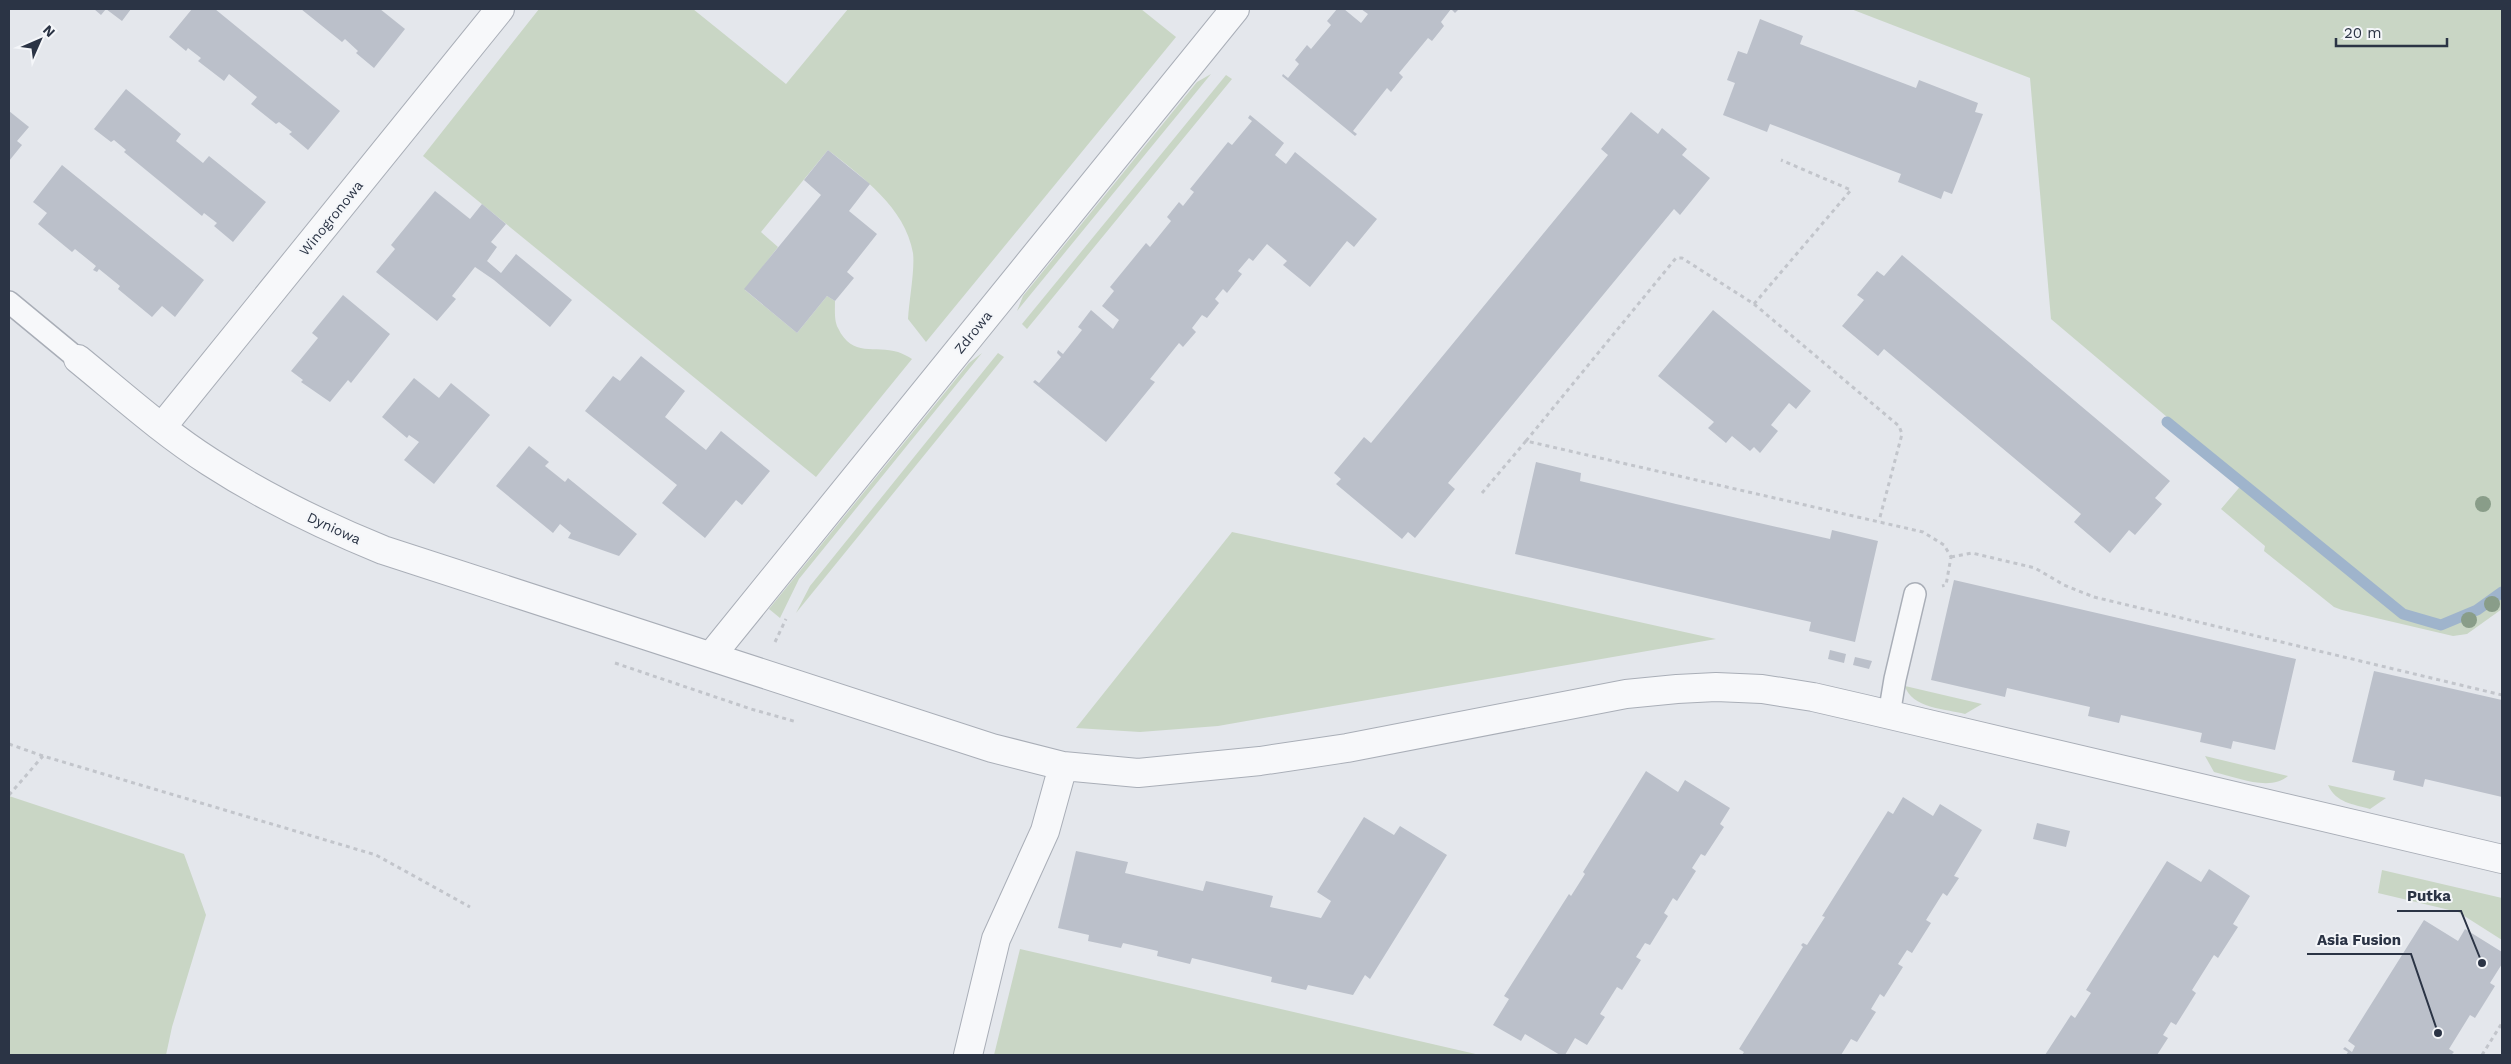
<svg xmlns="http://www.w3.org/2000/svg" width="2511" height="1064" font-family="'Work Sans',sans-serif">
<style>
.green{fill:#c9d6c5}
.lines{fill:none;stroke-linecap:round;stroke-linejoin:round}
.stream{stroke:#9fb4cc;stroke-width:11}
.building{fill:#bbc0ca}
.service-casing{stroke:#a9aeb7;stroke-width:24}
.minor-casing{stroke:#a9aeb7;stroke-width:30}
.path{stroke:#c2c5cb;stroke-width:3;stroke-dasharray:4 4;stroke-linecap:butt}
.service{stroke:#f7f8fa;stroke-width:21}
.minor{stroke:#f7f8fa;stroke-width:28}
.tree{fill:#899d89}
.labels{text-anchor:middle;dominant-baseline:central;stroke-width:4;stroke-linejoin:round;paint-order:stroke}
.street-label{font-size:14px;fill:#2b3445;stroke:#f4f6f9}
.leader{fill:none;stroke:#2b3445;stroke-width:2}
.callout-dot{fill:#2b3445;stroke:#f4f6f9;stroke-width:2}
.callout-label{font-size:15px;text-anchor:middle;font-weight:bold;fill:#2b3445;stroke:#f4f6f9;stroke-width:4;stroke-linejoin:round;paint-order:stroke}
</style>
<rect width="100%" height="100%" fill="#e4e7ec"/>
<path class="green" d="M539,9H693L786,84L848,9H1141L1176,37L926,342L908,319C909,301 915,269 913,253C905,207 862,177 828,150L761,232L778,247L745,290L797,333L827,296L835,301C835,309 834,321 838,328C852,358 875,345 898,352C903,354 908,356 912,359L816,477L423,156Z
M1851,9H2502V609L2467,634L2453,636L2342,610L2334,607L2264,551L2265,546L2221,509L2244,482L2051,319L2030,78Z
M1211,74L1017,311L1023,296L1197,82Z
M1226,75L1232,79L1027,329L1022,324Z
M982,353L799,579L780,618L769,609L969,363Z
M998,353L1004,357L796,613L810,586Z
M1232,532L1716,639L1218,726L1140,732L1076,728Z
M1905,686L1982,704L1965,714C1946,709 1911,708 1905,686Z
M2205,756L2288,776C2270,792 2236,777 2214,772Z
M2328,785L2386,798L2370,809C2353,804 2336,803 2328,785Z
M9,796L184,854L206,915L172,1027L166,1055H9Z
M2382,870L2502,898V940L2458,912L2378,893Z
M1020,949L1480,1055H994Z"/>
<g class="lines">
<path class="stream" d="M2167,422L2403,614L2441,625L2477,610L2502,592"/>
</g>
<path class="building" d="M94,9H106L101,15Z
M106,9H131L122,21Z
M192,9H215L340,111L308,150L289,134L292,132L279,122L276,124L251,104L257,97L229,74L224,81L198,61L201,58L188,48L186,51L169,37Z
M301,9H380L405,29L374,68L356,53L358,51L345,39L342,42Z
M1337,9H1344L1361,23L1368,14L1361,9H1459L1455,13L1451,9L1441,22L1444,26L1432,41L1428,38L1399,73L1403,77L1391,92L1387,88L1353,131L1357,134L1355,136L1282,76L1283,74L1288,78L1299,64L1295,60L1307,45L1311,49L1331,25L1327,21Z
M1760,19L1803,36L1800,44L1916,88L1919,80L1978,103L1975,112L1983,114L1952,194L1944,191L1941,199L1898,182L1901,174L1770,124L1767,132L1723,115L1735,83L1727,80L1738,51L1747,54Z
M126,89L181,134L176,141L203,163L209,156L266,202L233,242L214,226L217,223L204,213L202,216L124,152L126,150L114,140L111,142L94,129Z
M9,111L29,127L17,141L22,145L9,161Z
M1631,112L1658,134L1662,128L1687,149L1682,155L1710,178L1680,215L1674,209L1448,483L1455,489L1415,538L1408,532L1402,539L1336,484L1341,479L1334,473L1364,437L1371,443L1608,155L1601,149Z
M1250,115L1284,143L1275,155L1286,164L1295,152L1377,219L1354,247L1347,241L1310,287L1283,265L1287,261L1267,244L1253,261L1249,258L1238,271L1242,274L1227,293L1223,289L1215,299L1219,303L1207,318L1202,315L1192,328L1196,332L1183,347L1179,343L1150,379L1155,382L1106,442L1033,382L1035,380L1039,383L1061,357L1057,353L1058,350L1063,354L1082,330L1078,327L1091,310L1113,329L1119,320L1102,306L1114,291L1110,287L1146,243L1150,247L1171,221L1167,217L1179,202L1183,206L1194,192L1190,189L1228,142L1232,145L1252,121L1248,118Z
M828,150L870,184L849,211L877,234L847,272L854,278L835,301L827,296L797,333L744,289L821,195L804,180Z
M62,165L204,280L175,317L162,306L152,317L118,289L120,286L99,269L97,272L93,270L96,266L75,249L72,252L38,224L47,213L33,202Z
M435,191L470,219L482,204L506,224L491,242L497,247L487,261L501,273L516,254L572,300L550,327L494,280L475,267L452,296L456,299L437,321L376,272L395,249L391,245Z
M1902,255L2170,481L2155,498L2162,504L2135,535L2129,530L2110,553L2074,522L2081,514L1884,349L1878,356L1842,326L1864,300L1857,295L1877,271L1884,276Z
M343,295L390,334L351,383L348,380L330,402L301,382L303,380L291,371L318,338L312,333Z
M1713,310L1811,391L1796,409L1789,403L1771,425L1778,431L1760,453L1754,447L1750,451L1732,436L1726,443L1708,428L1714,422L1658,376Z
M641,356L685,391L665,417L706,450L721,431L770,471L742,505L736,500L705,538L662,503L677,485L585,411L613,376L620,381Z
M414,378L439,398L451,383L490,415L434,484L404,460L419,442L409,435L407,438L382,417Z
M529,446L549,462L545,466L565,482L568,478L637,534L619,556L568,538L571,533L560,524L553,533L496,486Z
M1536,462L1581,473L1580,481L1676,504L1830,539L1832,530L1878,541L1855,642L1809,631L1811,622L1515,554Z
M1954,580L2296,659L2275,750L2233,741L2231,749L2200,742L2202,733L2121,715L2119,723L2088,716L2090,707L2007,688L2005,697L1931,680Z
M1830,650L1846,654L1844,663L1828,659Z
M1855,657L1872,661L1869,669L1853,665Z
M2374,671L2502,700V797L2425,779L2423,787L2393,780L2395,771L2352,762Z
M1646,771L1678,792L1685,780L1730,808L1720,824L1724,827L1705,856L1701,854L1692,868L1696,871L1677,901L1673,898L1664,913L1668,916L1650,945L1645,943L1636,957L1641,960L1622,990L1617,987L1600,1014L1605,1017L1587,1045L1575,1038L1565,1055H1560L1525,1034L1521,1041L1493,1025L1509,999L1504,996L1569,894L1571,896L1585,874L1583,872Z
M1903,797L1933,816L1940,804L1982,830L1954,876L1959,878L1947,896L1943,893L1926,920L1931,923L1912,953L1907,950L1898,964L1903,967L1884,997L1880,994L1871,1009L1876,1012L1857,1042L1851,1039L1841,1055H1742L1744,1052L1739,1049L1803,947L1801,945L1803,943L1807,945L1825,917L1822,916L1888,811L1893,814Z
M1364,817L1394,835L1400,826L1447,855L1370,979L1365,975L1353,995L1308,985L1306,990L1271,982L1272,977L1192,958L1190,964L1157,956L1158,951L1123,943L1121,948L1088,941L1089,935L1058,928L1076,851L1128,862L1125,873L1203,891L1206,881L1273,896L1270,907L1321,918L1331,901L1317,892Z
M2037,823L2070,831L2066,847L2033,839Z
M2167,861L2201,882L2209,869L2250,896L2233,924L2238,927L2218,958L2214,955L2192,990L2196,993L2176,1025L2171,1022L2163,1035L2168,1038L2157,1055H2045L2071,1015L2075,1018L2091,993L2086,990Z
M2424,920L2458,941L2465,929L2502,952V964L2490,983L2495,986L2475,1018L2470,1015L2449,1049L2454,1052L2451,1055H2346L2348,1052L2343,1049L2345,1047L2352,1052L2355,1046L2348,1041Z"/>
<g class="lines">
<g class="service-casing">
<path id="service" d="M9,302L78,359
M1889,715L1895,679L1915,594"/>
</g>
<g class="minor-casing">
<path id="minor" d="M78,359C121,394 163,432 210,462C264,497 324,526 383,550L992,748L1063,766L1138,773L1260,761L1347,748L1626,694L1677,689L1716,687L1762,689L1813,697L1865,709L2502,859
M162,427L500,9
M711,656L1235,9
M968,1055L996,939L1045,831L1063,766"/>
</g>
<path class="path" d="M1754,304L1899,426L1902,434L1879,521
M1526,441L1676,258H1682L1754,304L1851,190L1781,160
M1482,493L1526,441L1923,532L1944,545L1951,557L1946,585L1942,586
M1951,557L1972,553L2035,568L2064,585L2094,597L2502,695
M775,642L786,619
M615,663L751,709L797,722
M9,744L43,756L376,855L470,907
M9,795L43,756
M2482,1055L2502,1023"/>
<use href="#service" class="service"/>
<use href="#minor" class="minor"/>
</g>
<g class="tree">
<circle cx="2483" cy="504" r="8"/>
<circle cx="2492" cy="604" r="8"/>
<circle cx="2469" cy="620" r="8"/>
</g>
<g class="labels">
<g class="street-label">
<text transform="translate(331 218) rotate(-51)">Winogronowa</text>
<text transform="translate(973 332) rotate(-51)">Zdrowa</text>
<text transform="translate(334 528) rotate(25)">Dyniowa</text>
</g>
</g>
<path class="leader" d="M2482 963L2461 911H2397M2438 1033L2411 954H2307"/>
<g class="callout-dot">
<circle cx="2482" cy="963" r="5"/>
<circle cx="2438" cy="1033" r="5"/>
</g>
<g class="callout-label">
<text x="2429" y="901">Putka</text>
<text x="2359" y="945">Asia Fusion</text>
</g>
<rect width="2511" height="1064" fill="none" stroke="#2b3445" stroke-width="20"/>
<g transform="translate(40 40) rotate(45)" stroke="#f4f6f9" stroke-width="4" paint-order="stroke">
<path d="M0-4L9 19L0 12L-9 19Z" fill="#2b3445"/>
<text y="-8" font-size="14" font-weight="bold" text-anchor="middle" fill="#2b3445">N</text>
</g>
<path d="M2336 38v8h111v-8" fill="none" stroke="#2b3445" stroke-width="2.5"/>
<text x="2344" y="38" font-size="15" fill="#2b3445" stroke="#f4f6f9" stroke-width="4" paint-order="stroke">20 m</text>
</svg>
